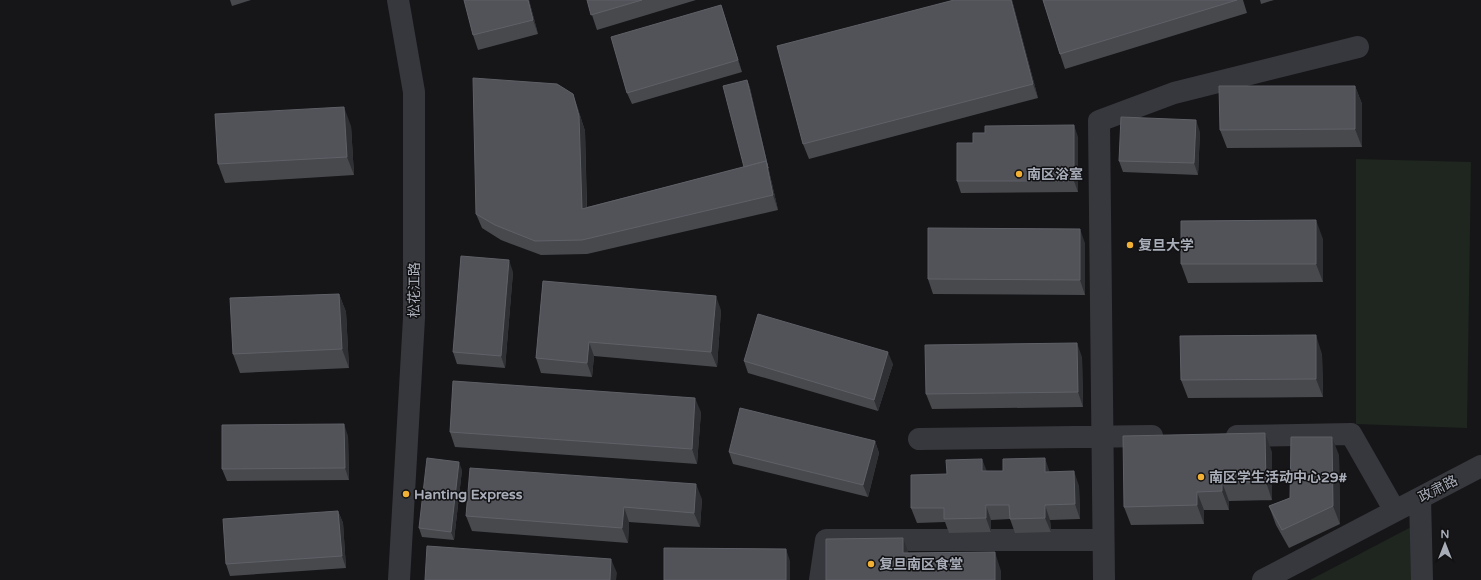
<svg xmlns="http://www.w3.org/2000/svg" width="1481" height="580" font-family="'Varela Round','Noto Sans SC',sans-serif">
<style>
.green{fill:#1e261f}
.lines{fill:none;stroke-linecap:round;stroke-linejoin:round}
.minor{stroke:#37383d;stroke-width:22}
.wall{fill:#47494d}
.shaded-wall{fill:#2f3033}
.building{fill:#525359;stroke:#5f6168}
.poi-dot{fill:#f2b134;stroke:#111113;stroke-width:1.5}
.labels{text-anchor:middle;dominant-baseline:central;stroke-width:3;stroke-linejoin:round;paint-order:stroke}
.poi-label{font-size:14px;font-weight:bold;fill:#a8adb8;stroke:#111113;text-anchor:start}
.street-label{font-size:14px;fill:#a8adb8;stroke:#111113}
</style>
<rect width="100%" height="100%" fill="#161618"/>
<path class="green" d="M1356,159L1471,162L1467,428L1356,424Z
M1413,526V580H1310Z"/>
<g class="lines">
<path class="minor" d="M398,0L414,92V318L399,580
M1237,436L1351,434L1395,511
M919,439L1152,436
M1420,498L1422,580
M820,580L826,540H1103
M1104,580L1099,121L1174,93L1358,47
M1263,580L1481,466"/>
</g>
<path class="wall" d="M230,0H251L232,6Z
M529,0L538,34L478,50L473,35Z
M587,0H696L597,30Z
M1012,0L1038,98L809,159L803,144Z
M1043,0H1243L1247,13L1065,69L1060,54Z
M1260,0H1274L1261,4Z
M721,5L725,17L742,72L632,104L627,93Z
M747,80L750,88L778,210L587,254L541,255L501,240L482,228L476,214L573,94L578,109L585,131L587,207L744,167Z
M1355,86L1362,104V147L1227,148L1220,130Z
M351,126L354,175L225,183L218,164Z
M1200,132L1198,175L1123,172L1119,161Z
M985,133L1078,137V192L961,193L957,181L973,143Z
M1323,239V282L1188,283L1181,264Z
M1085,243V295L933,294L928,279Z
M513,272L505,368L457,364L453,352Z
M543,281L721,310L717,367L594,356L592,377L541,373L536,358Z
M339,294L346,312L349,368L240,373L233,354Z
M1322,354L1323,397L1188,398L1181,380Z
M1082,357L1083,407L932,409L926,394Z
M744,361L893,364L878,411L748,373Z
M701,412L697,464L455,447L450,432Z
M348,436L349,480L227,481L222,469Z
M875,441L879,453L868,497L733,464L729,452Z
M1272,452V500L1229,501V510H1204V524L1131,525L1124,507Z
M1339,455L1340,524L1289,548L1276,525L1269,506L1290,498Z
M462,470L454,540L422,537L419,528Z
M987,471L1050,472L1079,486L1080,519L1050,520L1051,532L1015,533L1010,519L991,520V532L949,533L945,522L917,523L911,508L947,474Z
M702,499L700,527L629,522L628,543L472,531L466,516Z
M338,511L343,523L346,568L230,576L226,564Z"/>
<path class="shaded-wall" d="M528,0H529L538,34L533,20Z
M1011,0H1012L1038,98L1033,84Z
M721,5L725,17L742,72L738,60Z
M747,80L750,88L778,210L773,195Z
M1355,86L1362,104V147L1355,129Z
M573,94L578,109L585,131L587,223L582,209Z
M344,107L351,126L354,175L347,157Z
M1196,120L1200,132L1198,175L1194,163Z
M1074,125L1078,137V192L1074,181Z
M1316,220L1323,239V282L1316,264Z
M1080,229L1085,243V295L1080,280Z
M509,260L513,272L505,368L501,356Z
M339,294L346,312L349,368L342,349Z
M716,296L721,310L717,367L711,352Z
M1316,335L1322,354L1323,397L1316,379Z
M589,342L594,356L592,377L587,363Z
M1077,343L1082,357L1083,407L1078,392Z
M888,352L893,364L878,411L874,400Z
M695,398L701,412L697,464L692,449Z
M344,424L348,436L349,480L345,468Z
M1265,433L1272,452V500L1266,482Z
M1332,437L1339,455L1340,524L1333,506Z
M875,441L879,453L868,497L863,485Z
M1045,458L1050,473L1045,472Z
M982,459L988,474L982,471Z
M459,462L462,470L454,540L451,532Z
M1074,471L1079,486L1080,519L1075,504Z
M1222,482L1229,501V510L1222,491Z
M696,484L702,499L700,527L694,513Z
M1197,492L1204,510V524L1197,505Z
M986,505L991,520V532L986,518Z
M1045,505L1050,520L1051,532L1045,518Z
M624,507L629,522L628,543L622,528Z
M338,511L343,523L346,568L342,556Z
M903,538L910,557L903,553Z
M786,549L790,561V580H786Z
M995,552L1001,571V580H995Z
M611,559L617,573L616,580H610Z"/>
<path class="building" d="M464,0H528L533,20L473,35Z
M587,0H642L591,15Z
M954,0H1011L1033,84L803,144L777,46Z
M1043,0H1237L1060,54Z
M721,5L738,60L627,93L611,37Z
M473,78L557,84L573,94L579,116L582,209L766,161L773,195L582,240L535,241L495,225L476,214Z
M747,80L768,168L766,161L744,167L723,86Z
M1219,86H1355V129L1220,130Z
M344,107L347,157L218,164L215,114Z
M1121,117L1196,120L1194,163L1119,161Z
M1074,125V181H957V143H973V133H985V126Z
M1316,220V264H1181V221Z
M928,228L1080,229V280L928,279Z
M461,256L509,260L501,356L453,352Z
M543,281L716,296L711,352L589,342L587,363L536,358Z
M339,294L342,349L233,354L230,298Z
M758,314L888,352L874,400L744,361Z
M1316,335V379L1181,380L1180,336Z
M1077,343L1078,392L926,394L925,345Z
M453,381L695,398L692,449L450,432Z
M740,408L875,441L863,485L729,452Z
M344,424L345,468L222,469V425Z
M1265,433L1266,482H1222V491L1197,492V505L1124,507L1123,436Z
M1291,437H1332L1333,506L1282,530L1269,506L1290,498Z
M427,458L459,462L451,532L419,528Z
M1045,458V472L1074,471L1075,504L1045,505V518L1010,519L1009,505H986V518L944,519V508H911V475L947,474L946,460L982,459V471H1003V459Z
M470,468L696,484L694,513L624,507L622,528L466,516Z
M338,511L342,556L226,564L223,519Z
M903,538V553L995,552V580H826V539Z
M427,546L611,559L610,580H425Z
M664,548L786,549V580H664Z"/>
<g class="poi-dot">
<circle cx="1019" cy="174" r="4"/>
<circle cx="1130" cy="245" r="4"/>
<circle cx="1201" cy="477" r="4"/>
<circle cx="406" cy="494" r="4"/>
<circle cx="871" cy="564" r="4"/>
</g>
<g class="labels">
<g class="poi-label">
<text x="1027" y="174">南区浴室</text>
<text x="1138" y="245">复旦大学</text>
<text x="1209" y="477">南区学生活动中心29#</text>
<text x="414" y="494">Hanting Express</text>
<text x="879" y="564">复旦南区食堂</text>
</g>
<g class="street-label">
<text transform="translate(414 290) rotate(-90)">松花江路</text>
<text transform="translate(1438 489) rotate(-27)">政肃路</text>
</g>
</g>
<g transform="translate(1445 544)" stroke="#111113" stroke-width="3" paint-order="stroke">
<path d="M0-3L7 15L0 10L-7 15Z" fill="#a8adb8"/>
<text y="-6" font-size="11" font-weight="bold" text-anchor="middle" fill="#a8adb8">N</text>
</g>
</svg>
